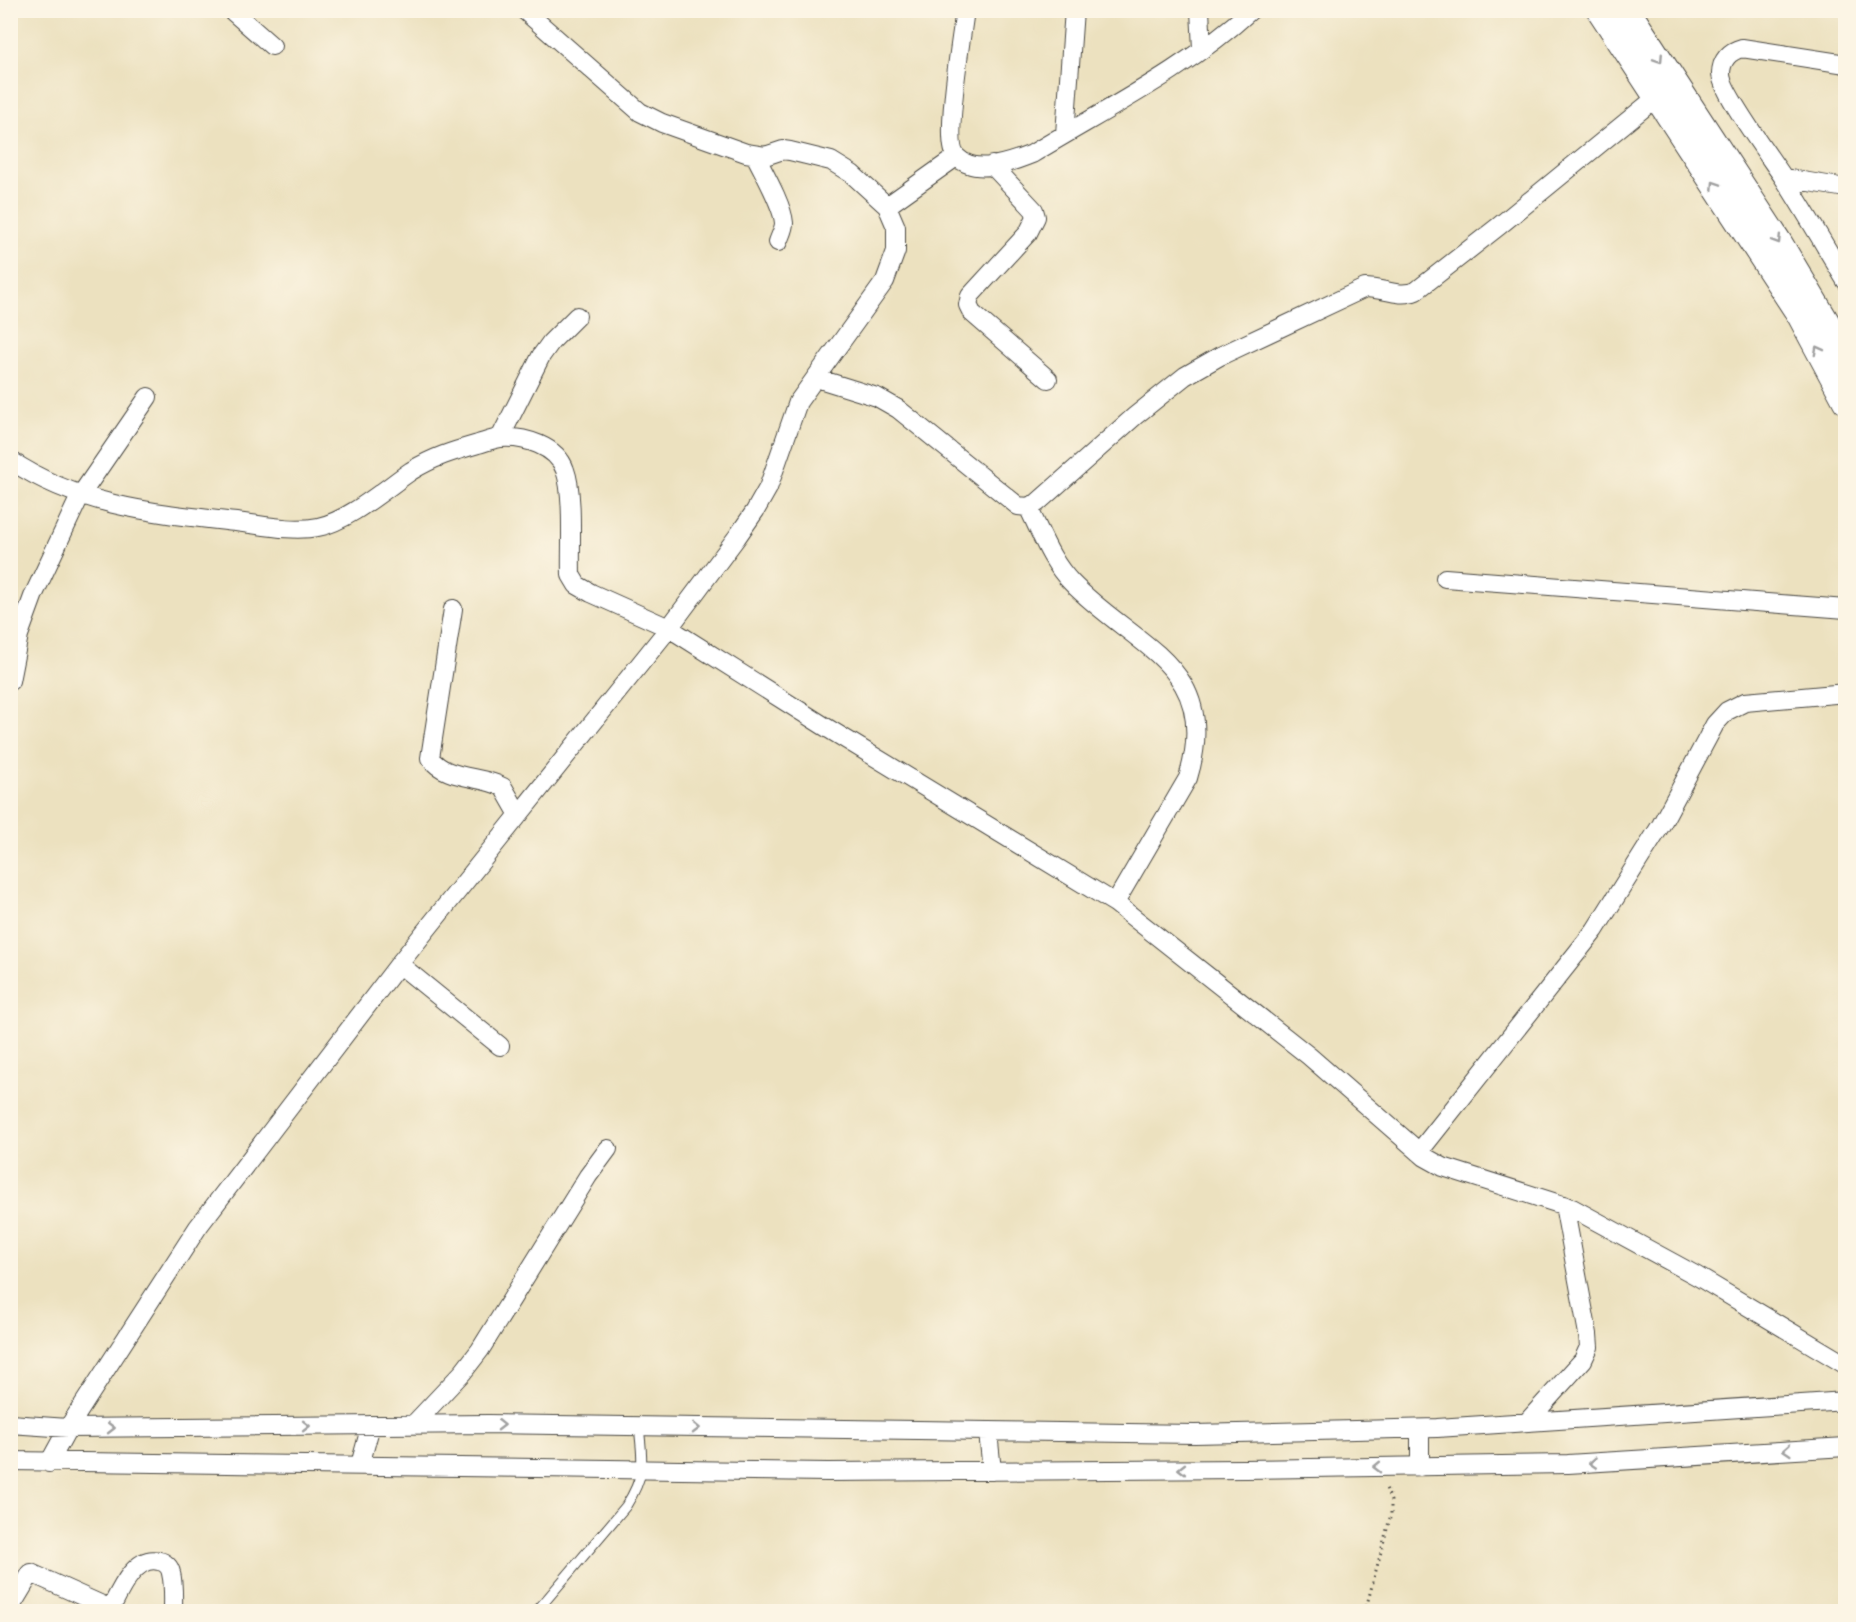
<svg xmlns="http://www.w3.org/2000/svg" width="1856" height="1622" font-family="'Shantell Sans',sans-serif">
<style>
.lines{fill:none;stroke-linecap:round;stroke-linejoin:round}
.lane-casing{stroke:#484641;stroke-width:11}
.street-casing{stroke:#484641;stroke-width:20}
.secondary-casing{stroke:#484641;stroke-width:28}
.path{stroke:#484641;stroke-width:3;stroke-dasharray:1.5 4.5;stroke-linecap:butt}
.lane{stroke:#fff;stroke-width:9}
.street{stroke:#fff;stroke-width:18}
.secondary{stroke:#fff;stroke-width:26}
.oneway{stroke:#a0a0a0}
</style>
<rect width="100%" height="100%" fill="#fcf5e5"/>
<filter id="ink" filterUnits="userSpaceOnUse"><feTurbulence type="fractalNoise" baseFrequency=".0167" numOctaves="2"/><feDisplacementMap in="SourceGraphic" scale="12" xChannelSelector="R" yChannelSelector="G"/><feConvolveMatrix kernelMatrix="1 2 1 2 8 2 1 2 1" color-interpolation-filters="sRGB"/></filter>
<filter id="wash" filterUnits="userSpaceOnUse"><feTurbulence type="fractalNoise" baseFrequency=".008" numOctaves="4" result="noise"/><feDisplacementMap in="SourceGraphic" scale="24" xChannelSelector="R" yChannelSelector="G"/><feGaussianBlur stdDeviation="1.35" result="paint"/><feColorMatrix in="noise" values="0 0 0 0 0 0 0 0 0 0 0 0 0 0 0 0 0 1.4 0 .05"/><feComposite in="paint" operator="in"/></filter>
<g filter="url(#wash)">
<rect width="100%" height="100%" fill="#ece1bf"/>
</g>
<g filter="url(#ink)">
<g class="lines">
<g class="lane-casing">
<path id="lane" d="M536,1612L626,1506C646,1474 643,1463 639,1427"/>
</g>
<g class="street-casing">
<path id="street" d="M231,10L272,46
M965,10C962,34 943,144 957,157C976,176 1012,162 1032,154C1106,109 1187,69 1251,10
M1200,10L1202,49
M1846,64L1742,48C1730,51 1721,60 1721,74C1721,91 1771,159 1783,177C1805,211 1825,246 1846,281
M1065,134L1074,10
M755,155C763,171 783,206 784,223C784,229 780,236 778,242
M992,165L1034,210L1036,217L1028,233L970,296L968,305L972,313L1048,379
M1784,178L1846,188
M887,206L956,157
M816,378L877,397L898,409L1018,506L1028,507L1037,503L1135,416L1185,376L1220,356L1365,288C1383,288 1399,298 1416,291L1499,226L1657,97
M500,438L541,356L551,342L577,316
M10,460C80,507 156,513 236,522C262,525 292,532 318,527C347,522 386,488 411,471C433,457 454,451 478,444C485,442 493,439 500,438C524,436 557,446 565,470C574,494 570,548 571,575L577,585L591,593L669,628L824,726L1115,903L1309,1056L1425,1157L1443,1167L1572,1208L1697,1276L1846,1365
M1028,507C1041,533 1051,562 1072,583C1135,648 1222,666 1188,778L1115,903
M1445,578L1846,609
M453,609L430,758C446,780 480,775 503,787L519,815
M10,681L19,635L34,594L80,496L148,397
M399,964L500,1046
M1419,1152L1595,930L1661,825L1715,724L1727,711L1745,702L1846,693
M1527,1422L1583,1360L1589,1347L1588,1334L1564,1205
M10,1424L68,1428L489,1424L1195,1434L1437,1428L1846,1401
M413,1425L463,1372L480,1350L588,1176L608,1149
M1420,1429V1467
M988,1432L992,1471
M10,1461L828,1472L1244,1469L1568,1464L1846,1447
M49,1463L68,1428L198,1227L399,964L669,628L737,537L755,511L768,488L798,402L885,281L896,251V227L887,206L852,174L831,161L790,151L783,150L765,156L746,153L662,123L640,112L524,10
M360,1465L371,1425
M10,1608L31,1573L111,1609
M109,1612C118,1595 134,1554 159,1561C165,1562 170,1567 171,1573C174,1585 173,1600 173,1612"/>
</g>
<g class="secondary-casing">
<path id="secondary" d="M1600,10L1800,315L1846,401
M1627,10L1778,241L1846,355"/>
</g>
<path class="path" d="M1365,1612L1391,1514V1501L1385,1485"/>
<use href="#lane" class="lane"/>
<use href="#street" class="street"/>
<use href="#secondary" class="secondary"/>
</g>
<defs><path id="oneway-chevron" d="M-2-3.5L2.5 0L-2 3.5" fill="none" stroke-width="1.6" stroke-linecap="round" stroke-linejoin="round" transform="scale(1.5)"/></defs>
<g class="oneway">
<use href="#oneway-chevron" transform="translate(1659 59) rotate(57)"/>
<use href="#oneway-chevron" transform="translate(1715 185) rotate(-123)"/>
<use href="#oneway-chevron" transform="translate(1777 240) rotate(58)"/>
<use href="#oneway-chevron" transform="translate(1818 350) rotate(-118)"/>
<use href="#oneway-chevron" transform="translate(501 1425) rotate(1)"/>
<use href="#oneway-chevron" transform="translate(306 1426)"/>
<use href="#oneway-chevron" transform="translate(111 1428)"/>
<use href="#oneway-chevron" transform="translate(696 1428) rotate(1)"/>
<use href="#oneway-chevron" transform="translate(1787 1450) rotate(176)"/>
<use href="#oneway-chevron" transform="translate(1593 1463) rotate(176)"/>
<use href="#oneway-chevron" transform="translate(1377 1467) rotate(179)"/>
<use href="#oneway-chevron" transform="translate(1182 1469) rotate(180)"/>
</g>
</g>
<rect width="1856" height="1622" fill="none" stroke="#fcf5e5" stroke-width="36"/>
</svg>
